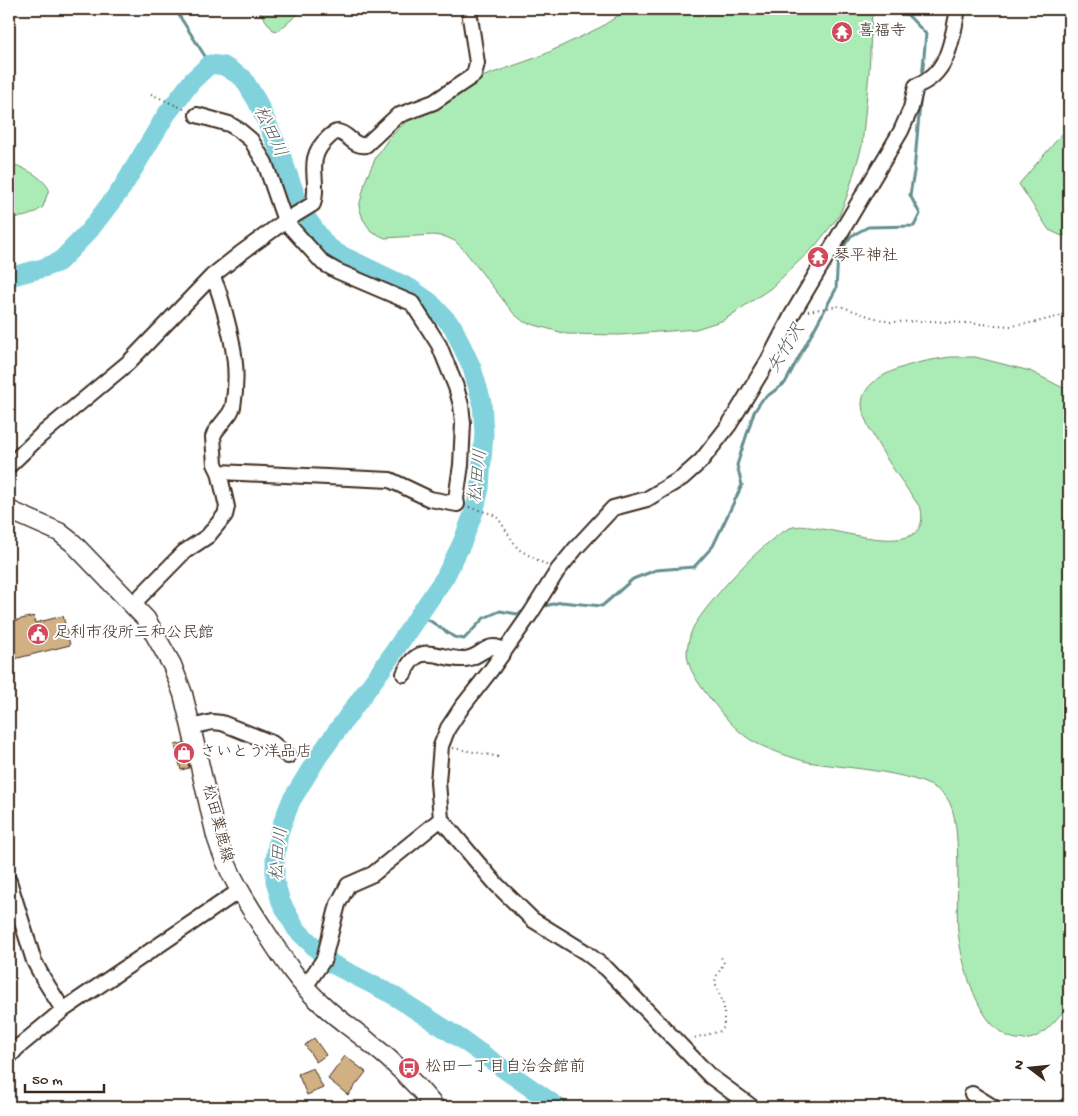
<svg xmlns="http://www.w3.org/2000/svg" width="1078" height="1116" font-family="'Gochi Hand','Klee One',sans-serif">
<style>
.green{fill:#abecb6;stroke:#738b6a}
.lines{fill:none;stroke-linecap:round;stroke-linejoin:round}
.stream{stroke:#658f90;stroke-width:3}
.river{stroke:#81d2dc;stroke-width:19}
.building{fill:#d1b184;stroke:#3b2a1e}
.minor-casing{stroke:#3b2a1e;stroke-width:18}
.major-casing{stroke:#3b2a1e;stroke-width:21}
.path{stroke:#3b2a1e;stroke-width:2;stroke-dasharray:1 4;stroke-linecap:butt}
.minor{stroke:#fff;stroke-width:14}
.major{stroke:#fff;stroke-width:18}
.labels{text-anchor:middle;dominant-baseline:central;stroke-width:4;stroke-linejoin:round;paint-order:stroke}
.poi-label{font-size:16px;fill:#3b2a1e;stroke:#fff;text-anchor:start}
.street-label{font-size:16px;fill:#3b2a1e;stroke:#fff}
.water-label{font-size:18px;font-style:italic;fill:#505c57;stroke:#fff}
</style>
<rect width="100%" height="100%" fill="#fff"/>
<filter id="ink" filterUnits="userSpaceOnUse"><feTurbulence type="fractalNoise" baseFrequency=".02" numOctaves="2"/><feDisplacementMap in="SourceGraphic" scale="10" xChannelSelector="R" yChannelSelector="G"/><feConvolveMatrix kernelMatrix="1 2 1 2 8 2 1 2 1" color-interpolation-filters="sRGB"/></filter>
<g filter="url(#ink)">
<path class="green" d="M257,9H304L278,31L273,30Z
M628,9H872L869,73L862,146L847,196L839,216L816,245L771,288L724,320L696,329L619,335L567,334L524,322L514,314L464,250L455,241L446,237L433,235L385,238L371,231L363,219L359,207L366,179L376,157L389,138L413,115L476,79L541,56L601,27Z
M1069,126V234L1062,236L1049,230L1019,184Z
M9,162C24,169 40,174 49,189L43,207C32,215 23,219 9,217Z
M951,357H975L1030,371L1069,391V1004C1059,1016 1045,1036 1029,1039C982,1047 962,966 958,932C955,900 964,822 947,798C928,771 841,768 808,762C795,759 770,750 758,744C739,735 724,716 712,701C702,688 688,671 687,654C687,646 690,633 694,626C708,602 768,534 793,527C820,520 932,569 921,509C906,486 861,428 862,403C864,370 927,360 951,357Z"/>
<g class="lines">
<path class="stream" d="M175,9L210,64
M902,9L926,34L922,78
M541,607L561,602L602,606L633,579L656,570L694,567L713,546L742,485L737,465L754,412L762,400L785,383L836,289L838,255L851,236L868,227L914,226L920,214L910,195L914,172L921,92
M420,614L454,637L464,639L484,618L500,611L517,614L528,610"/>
<path class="river" d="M9,277L43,268L59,262L89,231L122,188L166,115L192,81L210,64L224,66L243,78L257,101L280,152L301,210L326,245L337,253L410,288L430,302L453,327L472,368L482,402L484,433L480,488L475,509L462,543L445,577L382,669L318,757L291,801L279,832L275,860V881L281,902L296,929L332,964L391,994L461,1039L558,1107"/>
</g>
<path class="building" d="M34,616L35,623L63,616L70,645L10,660L9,622Z
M184,743L189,768L181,770L175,745Z
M314,1038L326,1055L316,1062L305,1045Z
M345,1056L366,1072L348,1095L328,1079Z
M313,1068L323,1088L307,1095L298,1074Z"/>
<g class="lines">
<g class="minor-casing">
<path id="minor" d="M212,276C219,288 221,300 225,313C234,346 239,372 233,407L230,413L215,432L213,437L215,464L219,472
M9,466L40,436L129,362L212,276L241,253L285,221L313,204C321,180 303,160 328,138C331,135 334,132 338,132C349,134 353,147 366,145L397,116L434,102L474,75L477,63L470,17
M132,605L184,552L208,536L225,515L227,507L219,472L390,480L430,499L457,504L456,499L461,465L463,423L461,405L456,387L439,345L423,320L412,303L337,271L323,263L285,221L265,163L251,140L239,130L229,124L197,115
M404,674C419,638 440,661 465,659C482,658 487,639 504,651
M191,727L212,722L222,723L272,743L288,756
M9,881L34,961L43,978L63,1010
M305,987L324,959L338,904L348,885L373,874L441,819
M9,1057L17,1048L63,1010L239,891
M972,1094L993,1107
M752,1107L710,1076L607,969L585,952L533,920L497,885L477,862L441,819L438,782L441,746L448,728L462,707L491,670L531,613L558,570L576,548L613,508L647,499L682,478L701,461L729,425L768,361L793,313L901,131L911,108L916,86C949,74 952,39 958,9
M1066,1107L1069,1104"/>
</g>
<g class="major-casing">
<path id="major" d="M9,510L59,532L73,543L146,619L172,665L183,694L191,727L216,836C227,872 246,902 267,934C283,959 300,985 323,1005C337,1019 355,1030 370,1043C394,1062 416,1084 435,1107"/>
</g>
<path class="path" d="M151,94L186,110
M808,311L840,306L868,316L890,322L931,321L1011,326L1036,322L1069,314
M469,507L492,514L498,518L518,549L548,566
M453,748L500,757
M690,1039L721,1031L724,1027V1007L715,982L716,977L724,963L721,957"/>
<use href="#minor" class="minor"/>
<use href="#major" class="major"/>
</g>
</g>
<defs>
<g id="temple-disc" transform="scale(1.125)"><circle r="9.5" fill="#d1495b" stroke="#fff"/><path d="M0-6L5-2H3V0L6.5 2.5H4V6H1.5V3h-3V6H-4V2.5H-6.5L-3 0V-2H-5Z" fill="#fff"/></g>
<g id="civic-disc" transform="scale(1.125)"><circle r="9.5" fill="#d1495b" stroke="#fff"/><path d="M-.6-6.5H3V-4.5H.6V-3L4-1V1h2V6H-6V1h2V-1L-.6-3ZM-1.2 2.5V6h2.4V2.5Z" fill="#fff"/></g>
<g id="shop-disc" transform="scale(1.125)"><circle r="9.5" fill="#d1495b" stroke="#fff"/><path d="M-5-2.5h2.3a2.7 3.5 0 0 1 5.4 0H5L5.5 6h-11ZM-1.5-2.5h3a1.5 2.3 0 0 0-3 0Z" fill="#fff"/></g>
<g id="bus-disc" transform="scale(1.125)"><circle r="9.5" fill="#d1495b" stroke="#fff"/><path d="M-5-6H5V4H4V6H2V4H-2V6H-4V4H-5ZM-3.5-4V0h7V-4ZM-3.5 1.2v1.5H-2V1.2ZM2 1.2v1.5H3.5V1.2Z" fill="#fff"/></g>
</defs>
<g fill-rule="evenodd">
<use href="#temple-disc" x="842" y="32"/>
<use href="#temple-disc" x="818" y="257"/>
<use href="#civic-disc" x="38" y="634"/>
<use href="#shop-disc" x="184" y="753"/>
<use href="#bus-disc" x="409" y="1068"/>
</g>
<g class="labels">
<g class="poi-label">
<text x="858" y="32">喜福寺</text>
<text x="834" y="257">琴平神社</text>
<text x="54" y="634">足利市役所三和公民館</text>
<text x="200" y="753">さいとう洋品店</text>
<text x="425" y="1068">松田一丁目自治会館前</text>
</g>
<g class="street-label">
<text transform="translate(216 824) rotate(75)">松田葉鹿線</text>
</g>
<g class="water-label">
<text transform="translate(269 132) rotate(65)">松田川</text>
<text transform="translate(787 349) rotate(-59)">矢竹沢</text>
<text transform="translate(479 476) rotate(-83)">松田川</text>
<text transform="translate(280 854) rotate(-84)">松田川</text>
</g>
</g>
<rect width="1078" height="1116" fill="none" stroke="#fff" stroke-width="30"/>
<rect x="15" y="15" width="1048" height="1086" fill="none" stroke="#3b2a1e" stroke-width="2" filter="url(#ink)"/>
<g transform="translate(1030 1068) rotate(286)" stroke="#ffffff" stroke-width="4" paint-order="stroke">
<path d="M0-4L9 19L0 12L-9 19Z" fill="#3b2a1e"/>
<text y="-8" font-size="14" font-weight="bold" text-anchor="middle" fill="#3b2a1e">N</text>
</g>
<path d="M25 1084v8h79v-8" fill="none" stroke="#3b2a1e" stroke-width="2.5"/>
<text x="32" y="1084" font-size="15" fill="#3b2a1e" stroke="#ffffff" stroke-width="4" paint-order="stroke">50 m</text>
</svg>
